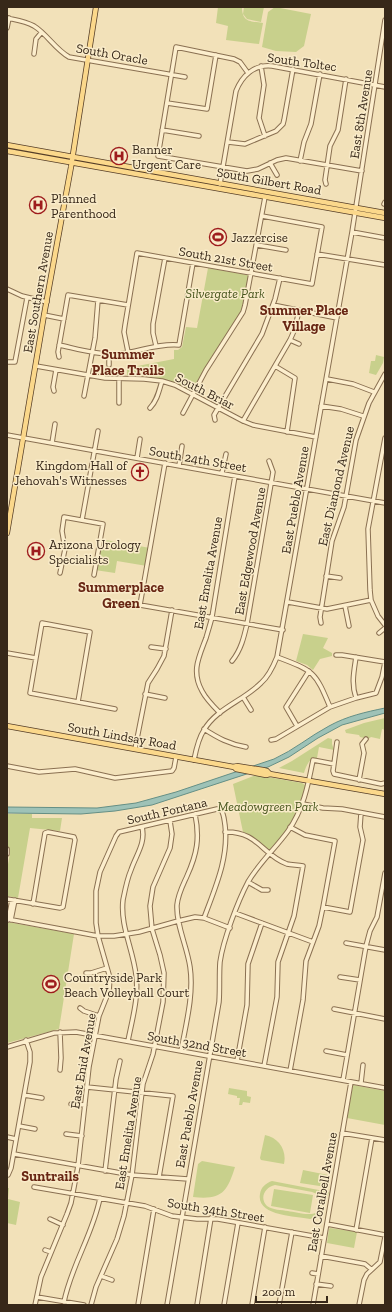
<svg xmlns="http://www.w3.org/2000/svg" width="392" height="1312" font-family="'Zilla Slab',serif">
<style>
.green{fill:#c8d08c;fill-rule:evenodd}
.water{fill:#9ec2b7;stroke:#658f85}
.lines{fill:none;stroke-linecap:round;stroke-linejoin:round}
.minor-casing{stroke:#8a7052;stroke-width:5.5}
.major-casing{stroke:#563e28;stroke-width:6}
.minor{stroke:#fceecd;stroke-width:3.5}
.major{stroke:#fbd88b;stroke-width:4.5}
.labels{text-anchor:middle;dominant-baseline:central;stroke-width:3;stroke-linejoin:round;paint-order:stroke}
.street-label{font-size:13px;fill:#372819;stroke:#f9ebc9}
.poi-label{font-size:13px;fill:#372819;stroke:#f9ebc9;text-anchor:start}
.park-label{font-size:13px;font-style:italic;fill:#47551d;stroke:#f9ebc9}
.neighbourhood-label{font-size:14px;font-weight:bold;fill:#682614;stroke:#f9ebc9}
</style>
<rect width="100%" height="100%" fill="#f2e1b9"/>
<path class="green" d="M218,7H242C242,23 251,21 263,23L259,44L226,40L228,26L216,23Z
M244,7H264L261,22L247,19L243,14Z
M275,7L311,14L304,46L296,52L276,51L262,47L268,12Z
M208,268L248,275L249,277L242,310L191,391C170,379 151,375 127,375V368L174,359V350H178L182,347L186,327L197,328Z
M376,355L384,357L383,363L376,375L369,373L371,361H375Z
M100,539L150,548L147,566L117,561L115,573L95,570Z
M303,634L328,638L323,648L332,653V656L320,659L313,670L307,665L296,661Z
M385,718V730L382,729L380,739L371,737L367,740L364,738L360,737L359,735L346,733L345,730L364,723Z
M328,738L332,739V744L334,750L319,747L317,758C309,758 306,766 304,773L279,768L292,761Z
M256,775L302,783L305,785C304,809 286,833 270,849H268L250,835L243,832L233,784Z
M7,814H32V818H62L60,831L30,828L18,898L7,896V870L10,853L7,842Z
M7,922L74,934L59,1029L7,1043Z
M353,1085L385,1091V1125L347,1118Z
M229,1088L247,1091V1096L251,1097L250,1103L243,1102L242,1105H239L240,1098H237V1096L228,1094Z
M265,1135C279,1138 287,1150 284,1164L261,1160L260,1158Z
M202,1161L235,1167C227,1193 221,1200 193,1197L198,1164Z
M303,1170L328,1175L326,1187L300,1183Z
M272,1181L329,1192L328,1196L325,1195L323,1197C326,1208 322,1217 310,1219C295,1216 256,1216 260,1194C261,1187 266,1183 272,1181ZM275,1185L312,1192L317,1194L320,1199C325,1221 300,1213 288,1211C282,1210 272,1210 267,1206C259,1198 265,1187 275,1185Z
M7,1188H9L8,1199L20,1202L16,1225L7,1223Z
M274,1189L313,1195L310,1213L271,1206Z
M330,1228L357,1232L354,1248L327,1243L329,1229Z"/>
<path class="water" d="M385,708V713L342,725L318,738L289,757L268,767L152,805L115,811L81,814L7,813V807L97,808L136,803L176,792L274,759C294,750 310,736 329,726C347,716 366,712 385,708Z"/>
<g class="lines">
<g class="minor-casing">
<path id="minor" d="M7,18C16,20 25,21 34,26C47,34 55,49 69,57L185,77
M7,28L9,18
M34,54L36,39L41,33
M261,66L264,85L259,118L265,136
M248,73L240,62L234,59L176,47L158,156L247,171L258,169L277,160L286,158L362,171
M167,103L207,109L216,55
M162,130L199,136
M228,142L245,144L276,131L283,124L284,120L293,69
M300,161L304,142L311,124L320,74
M270,163L277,175
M220,184L236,91C242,76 254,64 272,66L385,87
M326,184L325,180L330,146L338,130L346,79
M384,204L385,202
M352,232L385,238
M257,245L286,250
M317,254L385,265
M7,289L22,296L47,302
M273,305L337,318
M44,315L64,319
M290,340L299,344
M59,345C78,349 98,355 118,354C139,352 158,343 179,345L193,263
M156,346L153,333V324L165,258
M128,352L124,332L125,325L137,253L312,284L322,227L262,216
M109,354V365
M59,357L58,352L68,295L128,305
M7,362H15L27,298
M36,366L105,378L144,379L162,381L175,385L243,421L253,425L316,437
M275,366L295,378L287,432
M119,378V403
M327,379L353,384L374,392
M54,391L53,387L56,370
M84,396L95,338L98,300
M321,406L341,409L363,416
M150,408C157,401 159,391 162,381
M183,413L206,370L243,312L245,305L265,197
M215,420L214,415L262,334L275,299L280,278
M243,421L290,340L294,331L299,311
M7,435L385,503
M385,438L368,529L370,590L371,600L378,616L385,625
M52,443L55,424
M137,458L140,439
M165,463L140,605L283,630
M179,466L182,446
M222,473L226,454
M82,520L98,431
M60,573L65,549L62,531L64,517L103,524L94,575
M326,576L340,578
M288,602L327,609L371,600
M345,606L349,626
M42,623L90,632L78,702L30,693Z
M321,623L320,617L332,541L344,507L356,440L369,403L385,374
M379,633L385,628
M151,647L166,649
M7,653L36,658
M336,655H342L385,662
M277,657C314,671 315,671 330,707
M232,661C241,650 244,637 247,624L273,472L269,461
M145,694L165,698
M243,697L251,710
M356,698C351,684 354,671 356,657
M78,702L115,709
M220,713C213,706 206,699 202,691C191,671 199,657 206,638C208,631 210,625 212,617L235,476
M297,726L286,707L309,671
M204,729C218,738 229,744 246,747
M271,740L276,739L330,707L356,698L376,693L382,677L385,662
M337,742L333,771L334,774L381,784L385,783
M135,749L148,683L157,669L164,656L172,610
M194,760C196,750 198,739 204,730C217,708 243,701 261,683C269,676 273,667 277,657L352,232L385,20
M313,760L334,764
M7,766L39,772L75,769L115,778L172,771L174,768L176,757
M359,780L364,753L362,744L366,739
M303,804L323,808L342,809L385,817
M225,832C258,831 262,855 287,864C292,865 298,865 303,866L294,916L278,962L277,997L264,1066
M7,849V854
M248,882L262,890H268
M7,899L60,908L63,907L75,840L74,837L48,832L45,833L33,904
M323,907L350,912L363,840L360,827L361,813
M235,913L313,942
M204,918C215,888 229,858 225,825C224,819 224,814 221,810
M7,919L98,936H114L139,932L178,921L195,917L204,918L230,928
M8,920L12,900
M11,920L15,900
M346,943L385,950
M86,973H91L107,968
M340,977L360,980
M80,1008L84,1011L99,1016
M334,1009L385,1019
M128,1041C132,1020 139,997 136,975C133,949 120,926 123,900C125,890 127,879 131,870C136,855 146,843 142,827
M7,1047L54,1033L76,1032L385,1088
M181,1051C186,1024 194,994 190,967C187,946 176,925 177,905C178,894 183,885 187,876C197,854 200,838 195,814
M326,1051L347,1055
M237,1061L247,1005L248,964L262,923
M60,1070L61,1058L60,1032
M290,1071L303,1000L306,961L319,926L323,907L335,841L305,835L290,827
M343,1080L366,946L370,931L377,917L385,873
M361,1083L363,1065
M87,1087L173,1096L159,1177
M24,1095L42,1098
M71,1104L85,1105
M19,1126L35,1129
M342,1133L385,1140
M66,1134L82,1136
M7,1137L16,1139
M14,1154L132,1175L188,1179
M105,1171L116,1079L120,1061
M8,1175L11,1168L30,1062V1052L26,1040
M34,1187L145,1206L172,1216L197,1219H218L324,1238
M50,1219L63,1225
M327,1224L385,1235
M356,1230L372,1138
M45,1250L51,1252
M321,1256L360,1263L365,1264L371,1269
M312,1273L318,1274
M101,1276L112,1280
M316,1284L331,1286
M37,1297L84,1305
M64,1302C71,1266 93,1234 100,1198
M35,1305L41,1277L67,1214L71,1203L78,1166L89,1067L99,1016L109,991L110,978L98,936L96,923V891L100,872L116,836L119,832L217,809L221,810
M91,1305L96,1287L117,1239L124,1216L132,1175L143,1084L153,1054L163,1002L164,973L160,955L152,929L150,906L153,887L170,848L172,834L170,821
M138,1305L154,1209
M167,1305L219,1002C220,988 219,975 220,962C223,940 238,901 248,882C259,863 275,849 288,831C303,810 308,786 313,760
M197,1305L211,1218
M224,1305L238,1223
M252,1305L265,1227
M279,1305L292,1232
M313,1305L351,1082
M359,1305L364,1280L367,1274L380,1262L385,1237"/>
</g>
<g class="major-casing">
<path id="major" d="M7,145L385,213
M7,151L385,218
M7,533L44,315L71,167L96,7
M7,726L234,767L237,766L263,770L267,771L270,774
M234,767L236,769L266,775L270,774L385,794"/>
</g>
<use href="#minor" class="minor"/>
<use href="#major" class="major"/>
</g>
<defs>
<g id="hospital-ring" transform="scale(0.9)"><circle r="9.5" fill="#f9ebc9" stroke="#9e1c1d" stroke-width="1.5"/><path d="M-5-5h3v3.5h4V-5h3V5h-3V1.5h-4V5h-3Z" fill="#9e1c1d"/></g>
<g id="stadium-ring" transform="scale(0.9)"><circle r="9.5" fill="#f9ebc9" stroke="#9e1c1d" stroke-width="1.5"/><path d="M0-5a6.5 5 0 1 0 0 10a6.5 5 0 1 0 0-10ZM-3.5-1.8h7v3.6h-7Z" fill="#9e1c1d"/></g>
<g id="church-ring" transform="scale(0.9)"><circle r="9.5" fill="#f9ebc9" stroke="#9e1c1d" stroke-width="1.5"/><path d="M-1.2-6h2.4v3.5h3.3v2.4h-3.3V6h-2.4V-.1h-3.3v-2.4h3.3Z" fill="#9e1c1d"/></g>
</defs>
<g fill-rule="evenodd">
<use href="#hospital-ring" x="119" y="156"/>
<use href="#hospital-ring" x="38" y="205"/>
<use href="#stadium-ring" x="218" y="237"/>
<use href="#church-ring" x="140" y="472"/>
<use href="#hospital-ring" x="36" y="551"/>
<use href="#stadium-ring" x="51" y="984"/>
</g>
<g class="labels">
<g class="street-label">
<text transform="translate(112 54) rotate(10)">South Oracle</text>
<text transform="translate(302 62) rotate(8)">South Toltec</text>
<text transform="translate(361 114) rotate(-81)">East 8th Avenue</text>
<text transform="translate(269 181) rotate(10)">South Gilbert Road</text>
<text transform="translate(226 259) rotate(10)">South 21st Street</text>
<text transform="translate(38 292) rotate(-80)">East Southern Avenue</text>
<text transform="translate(205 391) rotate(27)">South Briar</text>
<text transform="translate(198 459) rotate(10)">South 24th Street</text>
<text transform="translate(336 486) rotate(-77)">East Diamond Avenue</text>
<text transform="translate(295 500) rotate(-80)">East Pueblo Avenue</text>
<text transform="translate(250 551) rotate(-80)">East Edgewood Avenue</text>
<text transform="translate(208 573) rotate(-80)">East Emelita Avenue</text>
<text transform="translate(122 736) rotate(10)">South Lindsay Road</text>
<text transform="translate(167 811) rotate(-13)">South Fontana</text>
<text transform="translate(197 1044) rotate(10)">South 32nd Street</text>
<text transform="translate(83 1061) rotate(-80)">East Enid Avenue</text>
<text transform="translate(189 1114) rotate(-80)">East Pueblo Avenue</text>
<text transform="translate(128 1133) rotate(-81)">East Emelita Avenue</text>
<text transform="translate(322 1192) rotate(-80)">East Coralbell Avenue</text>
<text transform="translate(216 1210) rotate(9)">South 34th Street</text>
</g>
<g class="poi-label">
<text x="132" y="149">Banner<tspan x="132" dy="15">Urgent Care</tspan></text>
<text x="51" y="198">Planned<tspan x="51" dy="15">Parenthood</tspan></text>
<text x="231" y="237">Jazzercise</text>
<text x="127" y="465" text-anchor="end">Kingdom Hall of<tspan x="127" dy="15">Jehovah's Witnesses</tspan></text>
<text x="49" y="544">Arizona Urology<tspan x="49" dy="15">Specialists</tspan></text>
<text x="64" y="977">Countryside Park<tspan x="64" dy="15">Beach Volleyball Court</tspan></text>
</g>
<g class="park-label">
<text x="225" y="293">Silvergate Park</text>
<text x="268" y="806">Meadowgreen Park</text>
</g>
<g class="neighbourhood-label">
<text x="304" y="310">Summer Place<tspan x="304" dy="16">Village</tspan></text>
<text x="128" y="354">Summer<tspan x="128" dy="16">Place Trails</tspan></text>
<text x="121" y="587">Summerplace<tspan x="121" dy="16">Green</tspan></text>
<text x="50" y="1176">Suntrails</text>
</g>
</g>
<rect width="392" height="1312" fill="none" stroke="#372819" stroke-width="16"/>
<path d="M256 1296v6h71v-6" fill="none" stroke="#372819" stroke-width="2"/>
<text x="262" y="1296" font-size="12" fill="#372819" stroke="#f9ebc9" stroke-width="3" paint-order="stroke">200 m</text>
</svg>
